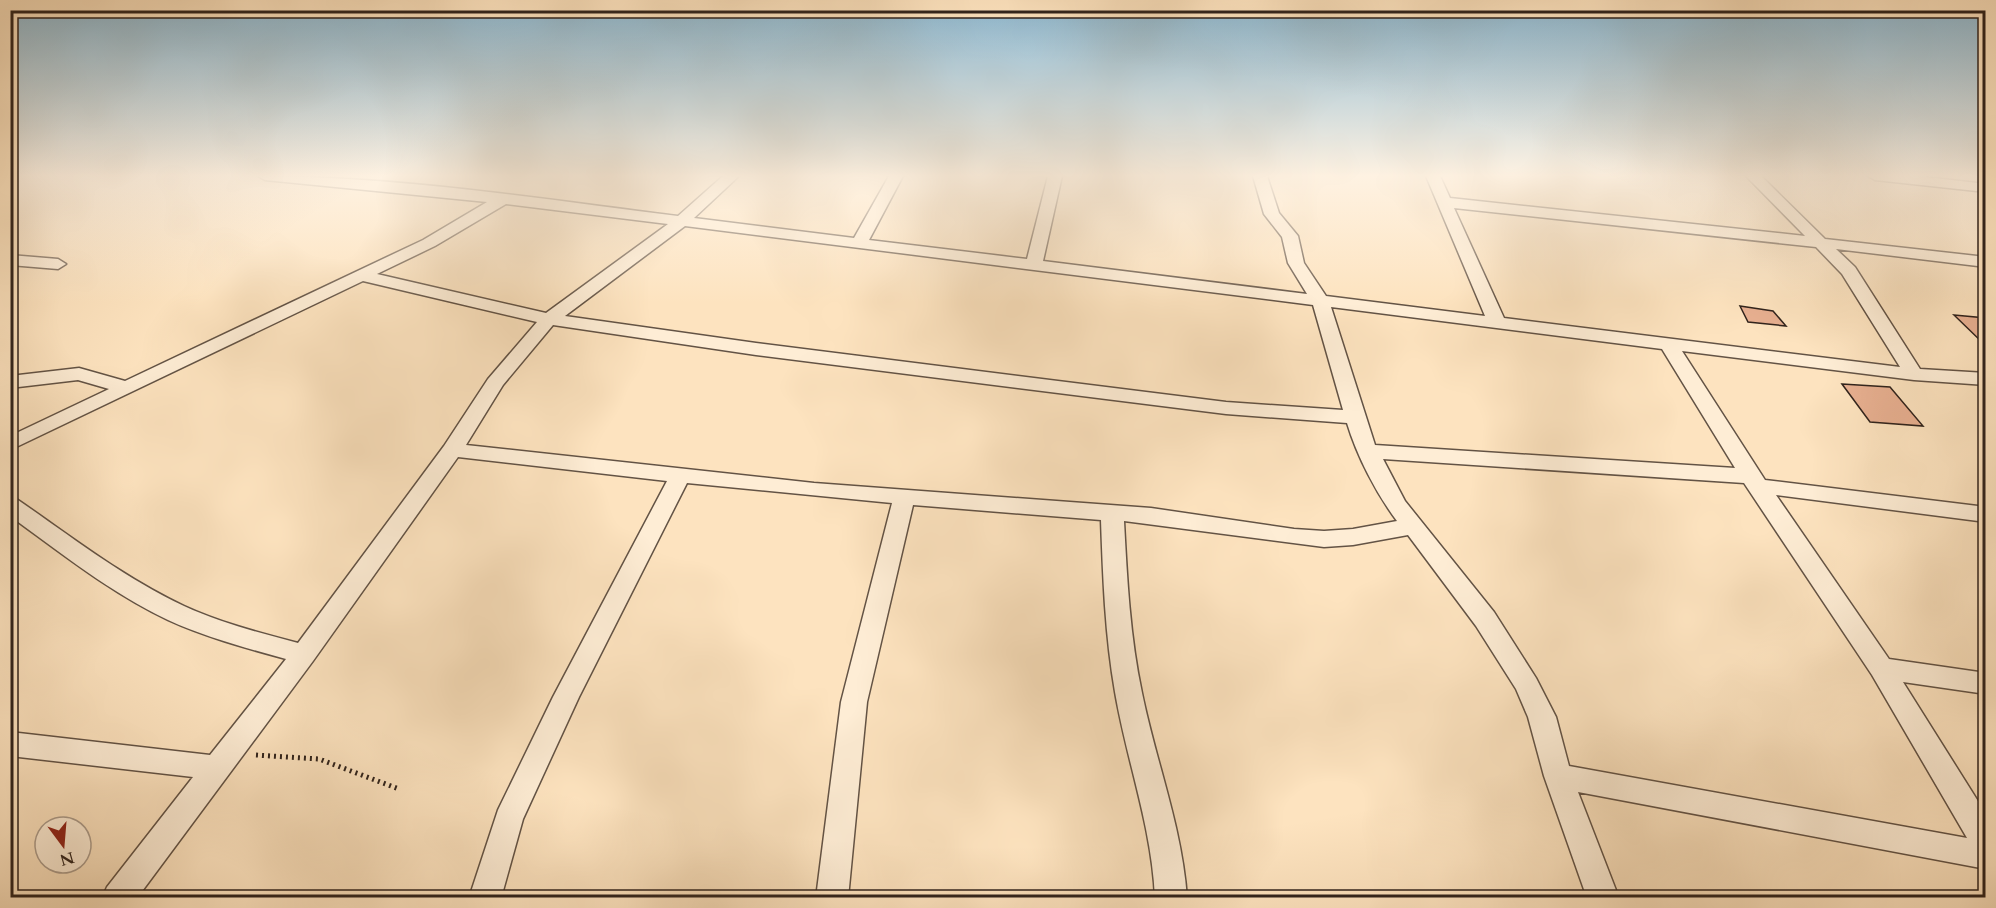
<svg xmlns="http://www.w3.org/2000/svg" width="1996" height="908" font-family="Cardo,serif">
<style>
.building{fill:#e8b091;stroke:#30231c;stroke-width:1.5}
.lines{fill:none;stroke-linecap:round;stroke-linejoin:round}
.minor-casing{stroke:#635345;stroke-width:3}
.path{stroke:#30231c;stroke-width:5;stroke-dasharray:2 4;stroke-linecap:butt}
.minor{fill:#feedd5;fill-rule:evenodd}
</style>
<rect width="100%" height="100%" fill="#fde3bf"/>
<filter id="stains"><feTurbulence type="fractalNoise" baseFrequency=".00333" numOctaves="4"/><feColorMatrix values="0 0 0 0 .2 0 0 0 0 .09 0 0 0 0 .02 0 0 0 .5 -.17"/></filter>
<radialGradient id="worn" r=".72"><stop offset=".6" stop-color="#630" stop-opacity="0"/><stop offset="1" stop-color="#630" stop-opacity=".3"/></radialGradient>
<path class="building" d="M1740,306L1773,311L1786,326L1748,322Z
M1954,315L1986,318V346Z
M1842,384L1890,387L1923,426L1870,422Z"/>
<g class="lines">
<g class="minor-casing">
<path id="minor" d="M258,176C396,176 541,199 678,216L723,176H739L694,218L854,238L889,176H903L869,240L1027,259L1048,176H1062L1043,261L1307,294L1288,263L1282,237L1264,214L1253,176H1267L1279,213L1298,236L1304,263L1326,296L1485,316L1426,176H1440L1450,198L1805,236L1746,176H1761L1825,239L1986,257V267L1836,249L1855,267L1920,369L1986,373V385L1914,380L1682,351L1765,480L1986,507V522L1776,495L1889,659L1986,673V694L1903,682L1986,814V869L1578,792L1619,898H1587L1544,776L1528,717L1516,689L1476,626L1408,535L1353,545L1324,547L1124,521C1127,579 1130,637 1142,693C1156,762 1182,827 1187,898H1155C1152,827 1127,762 1115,692C1105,635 1103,577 1101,520L913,505L867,702L848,898H816L841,702L892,503L687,483L579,697L523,819L501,898H469L498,810L553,697L667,481L458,457L313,661L137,898H102L107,887L193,777L10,756V732L210,755L286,659C246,648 205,637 168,620C111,593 61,553 10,516V498L18,500C72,537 124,578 184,606C221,623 260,633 298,643L444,446L488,379L537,322L363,281L10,450V436L109,389L78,380L10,388V376L79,368L125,381L423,240L487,202L265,180ZM506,204L668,224L546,313L377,274L435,246ZM1454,208L1816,247L1842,274L1900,367L1504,318ZM685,226L1313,305L1343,410L1226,402L756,343L565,316ZM1331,307L1662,349L1735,468L1375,445ZM553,325L756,355L1226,414L1347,423C1357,456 1376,493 1397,521L1353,529L1324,531L1294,529L1151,508L814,483L466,445L503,385ZM1383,459L1744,483L1872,675L1967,838L1569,766L1556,717L1536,678L1494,612L1405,501Z
M1868,176H1917L1986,184V192L1875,180Z
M10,255L58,259L66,264L58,269L10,265Z"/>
</g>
<path class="path" d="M256,755L319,759L399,789"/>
<use href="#minor" class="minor"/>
</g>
<linearGradient id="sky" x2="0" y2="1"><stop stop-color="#8bb8d2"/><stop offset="0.58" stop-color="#fef2e2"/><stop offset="1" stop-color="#fef2e2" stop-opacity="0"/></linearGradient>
<rect width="1996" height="303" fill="url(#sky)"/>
<rect width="1996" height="908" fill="none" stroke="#fde3bf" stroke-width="36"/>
<rect x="12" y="12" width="1972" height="884" fill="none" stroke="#30231c" stroke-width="3"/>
<rect x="18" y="18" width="1960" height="872" fill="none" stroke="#30231c" stroke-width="1.5"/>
<g transform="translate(63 845) rotate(164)"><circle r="28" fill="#feedd5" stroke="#ac9c8b" stroke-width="1.5"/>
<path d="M0-4.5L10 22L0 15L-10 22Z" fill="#8f2418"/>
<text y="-9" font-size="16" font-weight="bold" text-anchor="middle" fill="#30231c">N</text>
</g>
<rect width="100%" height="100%" filter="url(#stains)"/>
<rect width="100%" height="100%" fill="url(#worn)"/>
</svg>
